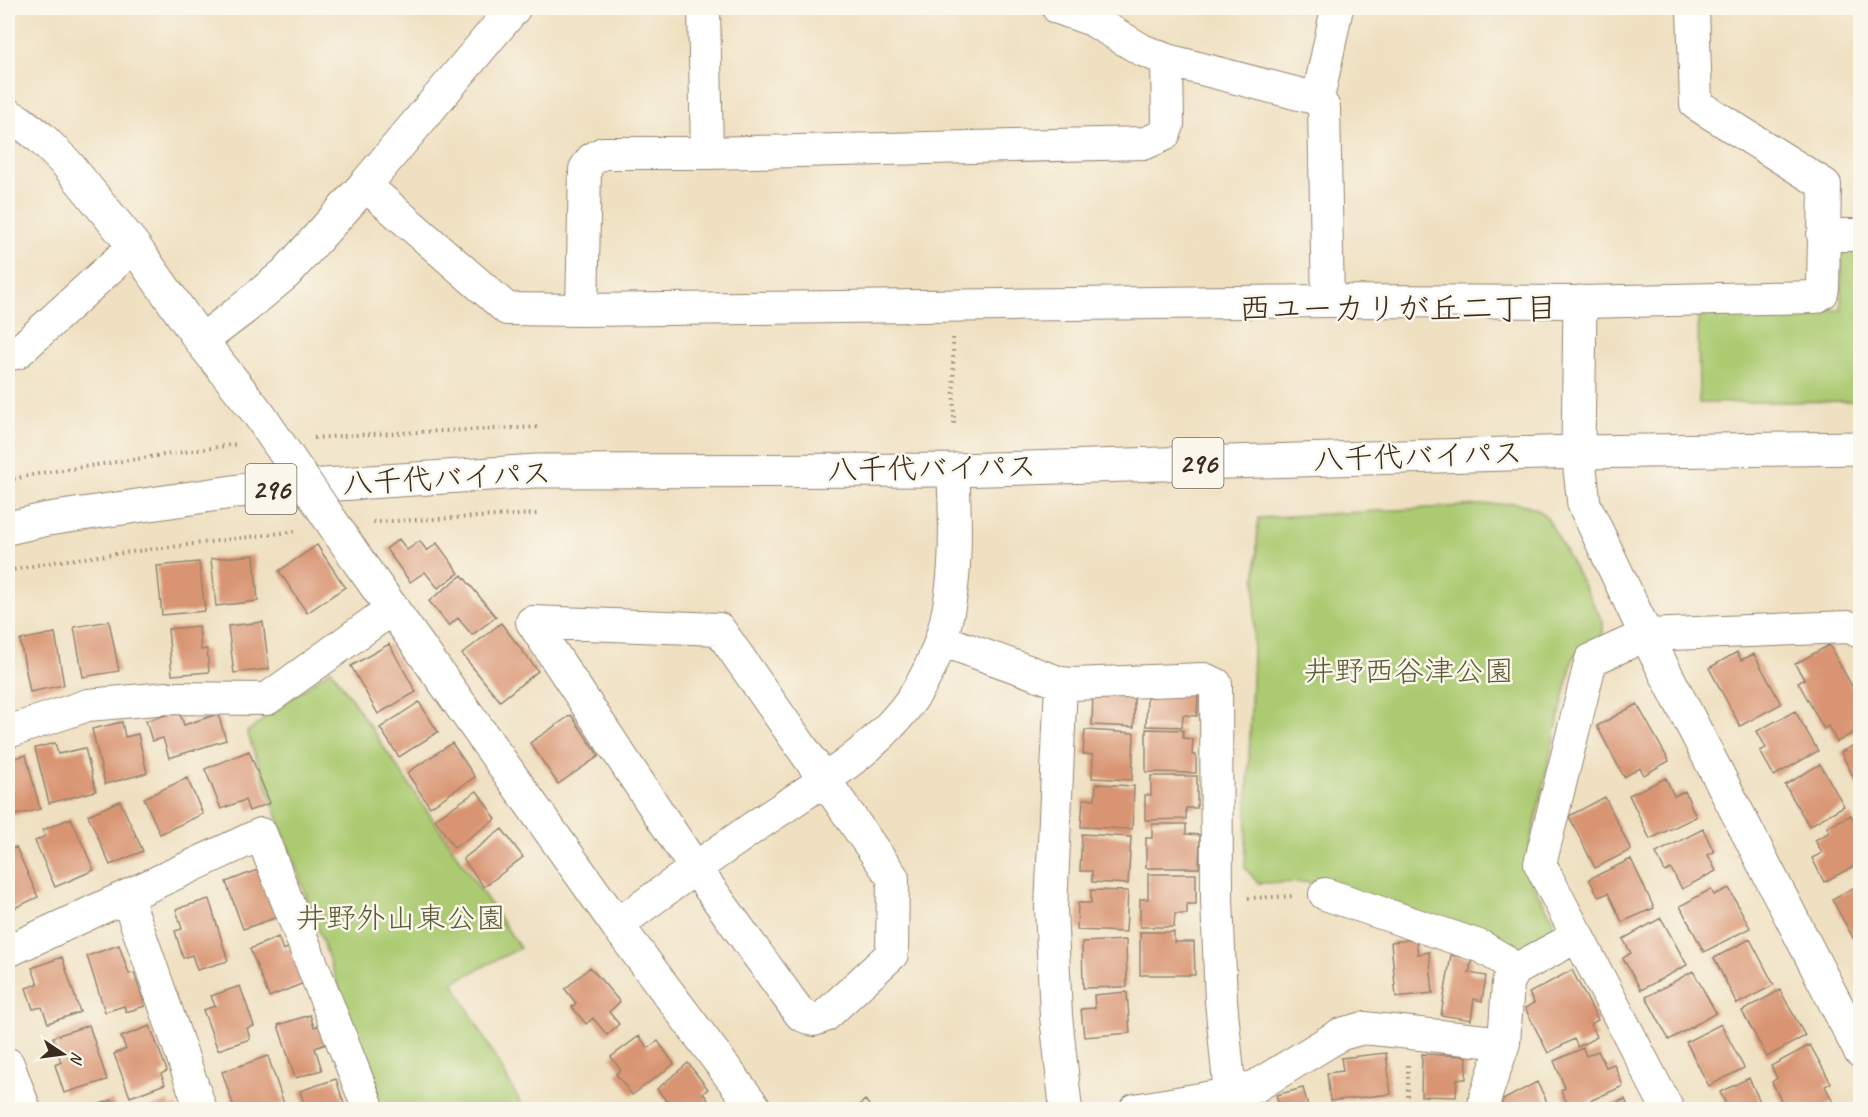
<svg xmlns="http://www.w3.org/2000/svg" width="1868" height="1117" font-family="Caveat,'Klee One',sans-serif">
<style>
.green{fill:#abca71;stroke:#737a48;stroke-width:1.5}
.building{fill:#d99573}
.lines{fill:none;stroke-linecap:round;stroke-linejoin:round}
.minor-casing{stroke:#958570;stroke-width:34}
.tertiary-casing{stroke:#958570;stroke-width:35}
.trunk-casing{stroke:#958570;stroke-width:35}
.path{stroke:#958570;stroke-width:4;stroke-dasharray:1.5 4.5;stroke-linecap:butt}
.minor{stroke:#fff;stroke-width:32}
.tertiary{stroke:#fff;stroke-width:33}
.trunk{stroke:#fff;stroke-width:33}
.tertiary-bridge-casing{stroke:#958570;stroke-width:35;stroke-linecap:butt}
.tertiary-bridge{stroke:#fff;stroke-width:33}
.labels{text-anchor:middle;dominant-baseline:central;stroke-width:5;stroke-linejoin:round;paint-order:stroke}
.shield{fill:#fbf7ec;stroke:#75685c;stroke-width:1.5}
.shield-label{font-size:28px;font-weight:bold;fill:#3b2a1e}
.street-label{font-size:30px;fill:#3b2a1e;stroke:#fbf7ec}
.park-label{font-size:30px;fill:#5d5a37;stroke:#fbf7ec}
.neighbourhood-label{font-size:32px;fill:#3b2a1e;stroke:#fbf7ec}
</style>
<rect width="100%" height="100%" fill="#fbf7ec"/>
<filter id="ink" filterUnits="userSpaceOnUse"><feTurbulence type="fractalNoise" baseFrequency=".0167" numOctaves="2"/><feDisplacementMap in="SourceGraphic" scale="12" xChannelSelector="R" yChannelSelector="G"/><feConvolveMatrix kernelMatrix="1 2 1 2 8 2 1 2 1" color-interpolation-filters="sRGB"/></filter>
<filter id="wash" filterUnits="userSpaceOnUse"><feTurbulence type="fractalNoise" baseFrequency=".008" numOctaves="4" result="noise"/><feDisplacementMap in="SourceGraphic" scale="24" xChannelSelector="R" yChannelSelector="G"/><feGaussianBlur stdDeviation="1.35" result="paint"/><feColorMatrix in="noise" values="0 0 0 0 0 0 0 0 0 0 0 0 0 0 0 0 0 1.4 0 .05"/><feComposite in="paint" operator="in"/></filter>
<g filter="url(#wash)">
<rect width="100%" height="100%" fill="#efe0c1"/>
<path class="green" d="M1842,249L1860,250V401L1699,403L1698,315L1841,310Z
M1514,503C1529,505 1538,507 1548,519L1603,622V634L1573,657L1524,870L1553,919L1552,934L1511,953L1326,882L1258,883L1245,868L1258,518Z
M331,669L520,948L453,982L524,1109H383L247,732Z"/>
<g id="blocks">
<path class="building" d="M399,539L407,550L420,541L427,551L437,543L459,573L438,588L425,572L410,582L386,549Z
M317,545L345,587L307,613L279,571Z
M254,555L258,601L216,606L211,559Z
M199,562L205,611L162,615L157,566Z
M462,575L496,617L472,635L458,618L449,626L429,601Z
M109,621L119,671L83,677L74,627Z
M263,622L269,669L234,673L228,626Z
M501,623L538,671L500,701L462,654Z
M199,626L201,650L207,649L209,672L172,675L168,629Z
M55,633L64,685L30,692L20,640Z
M389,644L416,692L378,714L351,666Z
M1829,645L1857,695L1860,694V729L1837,742L1828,726L1824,729L1798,682L1804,679L1795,664Z
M1737,652L1741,660L1754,654L1781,704L1740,726L1709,668Z
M1093,689L1134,691V727L1092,725Z
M1155,690L1198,691L1197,716L1183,715L1182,727L1146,726L1147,697H1154Z
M419,702L438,732L399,757L380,728Z
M1637,704L1669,761L1644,775L1640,768L1624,777L1597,726Z
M179,711L184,725L218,714L226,740L169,758L163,738L152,741L146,721Z
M1795,711L1818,751L1774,776L1760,751L1766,748L1757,731Z
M571,715L599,756L558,784L530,743Z
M122,722L125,737L138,734L147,773L105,784L92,729Z
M1146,729L1183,730V738L1193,739L1192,755H1196V773L1146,772Z
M1085,730L1134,733L1132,780L1092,778L1093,755L1083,754Z
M1860,742V791L1841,752Z
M55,743L58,754L85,748L96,791L49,803L35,748Z
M452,743L475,777L430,807L407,773Z
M249,751L270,803L249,811L245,800L221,809L205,769Z
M26,755L40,809L8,817V760Z
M1820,764L1844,806L1809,826L1785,785Z
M1151,776H1197V808H1186V819L1145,820V795H1151Z
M187,778L203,814L160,834L144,798Z
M1666,778L1674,796L1685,791L1696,817L1650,839L1629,795Z
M1096,784L1134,786L1132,829L1081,827L1083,799H1095Z
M477,791L496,819L454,848L435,819Z
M1605,797L1631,850L1595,868L1569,816Z
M120,801L143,851L110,865L88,815Z
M1851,815L1860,833V863L1824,882L1812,858L1822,853L1815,840L1830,832L1827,827Z
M71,818L94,870L55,887L35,841L45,836L43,830Z
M1152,824H1186V834L1200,835L1199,868H1146V838H1152Z
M502,829L523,857L484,887L463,859Z
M1703,829L1714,852L1708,855L1716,871L1682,889L1671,869L1665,872L1656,853Z
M1082,834L1131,837L1128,884L1092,882V871H1080Z
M16,847L38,897L8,911V851Z
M1631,859L1654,908L1622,922L1608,893L1599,897L1589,879Z
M260,869L278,917L243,929L226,882Z
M1148,874H1196V904H1187V914H1175L1174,927H1140V899H1148Z
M1860,880V934L1853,938L1832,899L1857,886L1855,882Z
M1729,888L1750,928L1704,952L1680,906L1711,889L1714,895Z
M1091,890L1128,891L1126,932L1077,930L1078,903H1091Z
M209,899L228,961L197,970L192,955L183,958L175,931L182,929L176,909Z
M1661,918L1687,965L1641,990L1623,958L1631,953L1623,939Z
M1140,932H1174V942H1194L1195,975H1140Z
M278,937L283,950L290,947L304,983L269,997L250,949Z
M1416,939L1418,954L1429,952L1433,993L1396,997L1391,942Z
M1750,939L1774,985L1737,1004L1714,958Z
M1126,940L1127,987L1083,988L1082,942Z
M119,945L129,974L134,973L145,1006L126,1012L124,1006L105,1012L87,956Z
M1451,955L1472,959L1469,973L1486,976L1482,1001L1474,999L1471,1020L1441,1015Z
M62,957L80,1012L48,1023L42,1007L33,1009L26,988L38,984L32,968Z
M590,967L620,1002L609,1012L619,1024L607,1035L593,1018L586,1024L572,1007L576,1003L565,989Z
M1572,970L1598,1020L1591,1024L1597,1037L1578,1047L1574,1039L1548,1053L1525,1008L1534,1003L1529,993Z
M1693,971L1716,1013L1669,1040L1646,997Z
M240,986L254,1026L247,1028L250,1039L218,1050L203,1010L215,1006L211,996Z
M1780,990L1805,1036L1767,1057L1742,1011Z
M1127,992L1130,1033L1084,1037L1081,1009L1095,1008L1094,995Z
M310,1015L314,1027L320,1025L326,1044L315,1048L322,1070L295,1078L278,1025Z
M1721,1024L1744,1068L1709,1086L1686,1042Z
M89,1025L107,1080L64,1093L55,1065L61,1062L53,1037Z
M150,1026L167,1071L161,1074L165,1084L130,1097L114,1054L126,1049L121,1037Z
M639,1036L648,1048L658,1041L674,1064L632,1095L616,1074L621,1070L611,1057Z
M1810,1045L1831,1083L1825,1086L1833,1102L1819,1110H1786L1772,1082L1777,1078L1771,1066Z
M1583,1048L1586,1056L1598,1051L1606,1067L1614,1064L1623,1086L1570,1110L1561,1090L1565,1088L1554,1061Z
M1386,1053L1391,1094L1330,1101L1327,1073L1343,1071L1341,1058Z
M1422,1054L1467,1056L1466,1079H1457L1456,1097L1421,1096Z
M268,1056L284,1104L268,1110H235L222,1072Z
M688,1063L708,1089L703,1093L708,1100L696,1110H661L668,1103L657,1089Z
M1749,1078L1764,1110H1715L1726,1104L1720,1092Z
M336,1079L346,1110H306L300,1091Z
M1537,1082L1551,1110H1506L1501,1101Z
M1303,1088L1309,1110H1280L1276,1095Z
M1625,1099L1629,1109H1601Z
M112,1100L116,1110H85V1109Z
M865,1100L873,1110H854Z
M169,1101L171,1107L177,1105L179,1110H144Z
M1268,1103L1269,1110H1239L1238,1108Z
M1457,1104V1110H1422V1105Z"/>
</g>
</g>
<g filter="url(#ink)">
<use href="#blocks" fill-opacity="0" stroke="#958570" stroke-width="1.5"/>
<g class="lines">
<g class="minor-casing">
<path id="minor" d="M704,8L707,153
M1058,8L1092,20L1142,50L1167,60L1318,99L1324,108L1328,301
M1318,99L1337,8
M365,185L507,309L582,310L1328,301L1580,302L1816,297L1822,293L1823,287L1825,185L1696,104L1693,8
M1823,235H1860
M582,310L585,169L592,159L603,153H707L1146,143L1164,135L1168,125L1167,60
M8,354L17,353L134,246
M532,622L719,629L893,878L892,954L825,1016L814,1020L801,1015L695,868Z
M941,640L1061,683L1072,684L1204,679L1216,684L1217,899L1221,1001L1230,1094
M1061,683L1051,909L1056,1016L1066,1110
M8,732L88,705L167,698L267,699L393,608
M1325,894L1482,947L1502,959L1515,970
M127,897L201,1110
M617,925C662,892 708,859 754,827C813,787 886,747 922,683C959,618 957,542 953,470
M8,951L261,834L369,1110
M8,1064L25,1110
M1135,1110L1230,1094L1256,1086L1341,1034L1364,1028L1504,1043
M1484,1110L1485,1098L1504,1043L1508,983L1515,970L1578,936
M1668,1110L1540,864L1591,660L1646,635L1849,627L1860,632"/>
</g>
<g class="tertiary-casing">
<path id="tertiary" d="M8,115L19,121L40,137L67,164L134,246L201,341L258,413
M1580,302L1578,452L1584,504L1646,635L1860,1051
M201,341L243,309L286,273L365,185L514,8
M359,562L617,925L756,1110"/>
</g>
<g class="trunk-casing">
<path id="trunk" d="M8,528L48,519L246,490L536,471L953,470L1578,452L1860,448"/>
</g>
<path class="path" d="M953,338L954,425
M314,438L371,434L541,427
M8,480L42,473L238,444
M373,522L537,514
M8,571L52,562L297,531
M1248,898L1295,896
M1408,1065V1110"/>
<use href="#minor" class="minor"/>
<use href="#tertiary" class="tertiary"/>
<use href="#trunk" class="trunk"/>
<g class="tertiary-bridge-casing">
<path id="tertiary-bridge" d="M258,413L359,562"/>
</g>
<use href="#tertiary-bridge" class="tertiary-bridge"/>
</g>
</g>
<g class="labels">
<g class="shield">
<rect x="1172.5" y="438" width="51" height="50" rx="4.5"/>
<rect x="245.5" y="464" width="51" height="50" rx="4.5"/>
</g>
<g class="shield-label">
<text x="1198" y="463">296</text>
<text x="271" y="489">296</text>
</g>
<g class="street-label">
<text transform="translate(1418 456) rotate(-2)">八千代バイパス</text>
<text transform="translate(932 468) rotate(-1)">八千代バイパス</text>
<text transform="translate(447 478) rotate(-3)">八千代バイパス</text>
</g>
<g class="park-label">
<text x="1409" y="671">井野西谷津公園</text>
<text x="401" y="918">井野外山東公園</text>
</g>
<g class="neighbourhood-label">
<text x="1398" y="308">西ユーカリが丘二丁目</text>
</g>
</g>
<rect width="1868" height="1117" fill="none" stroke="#fbf7ec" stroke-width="30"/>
<g transform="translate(63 1054) rotate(103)" stroke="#fbf7ec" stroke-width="4.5" paint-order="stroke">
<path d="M0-4.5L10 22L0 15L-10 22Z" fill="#3b2a1e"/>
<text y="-9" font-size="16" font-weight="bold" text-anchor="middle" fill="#3b2a1e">N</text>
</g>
</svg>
